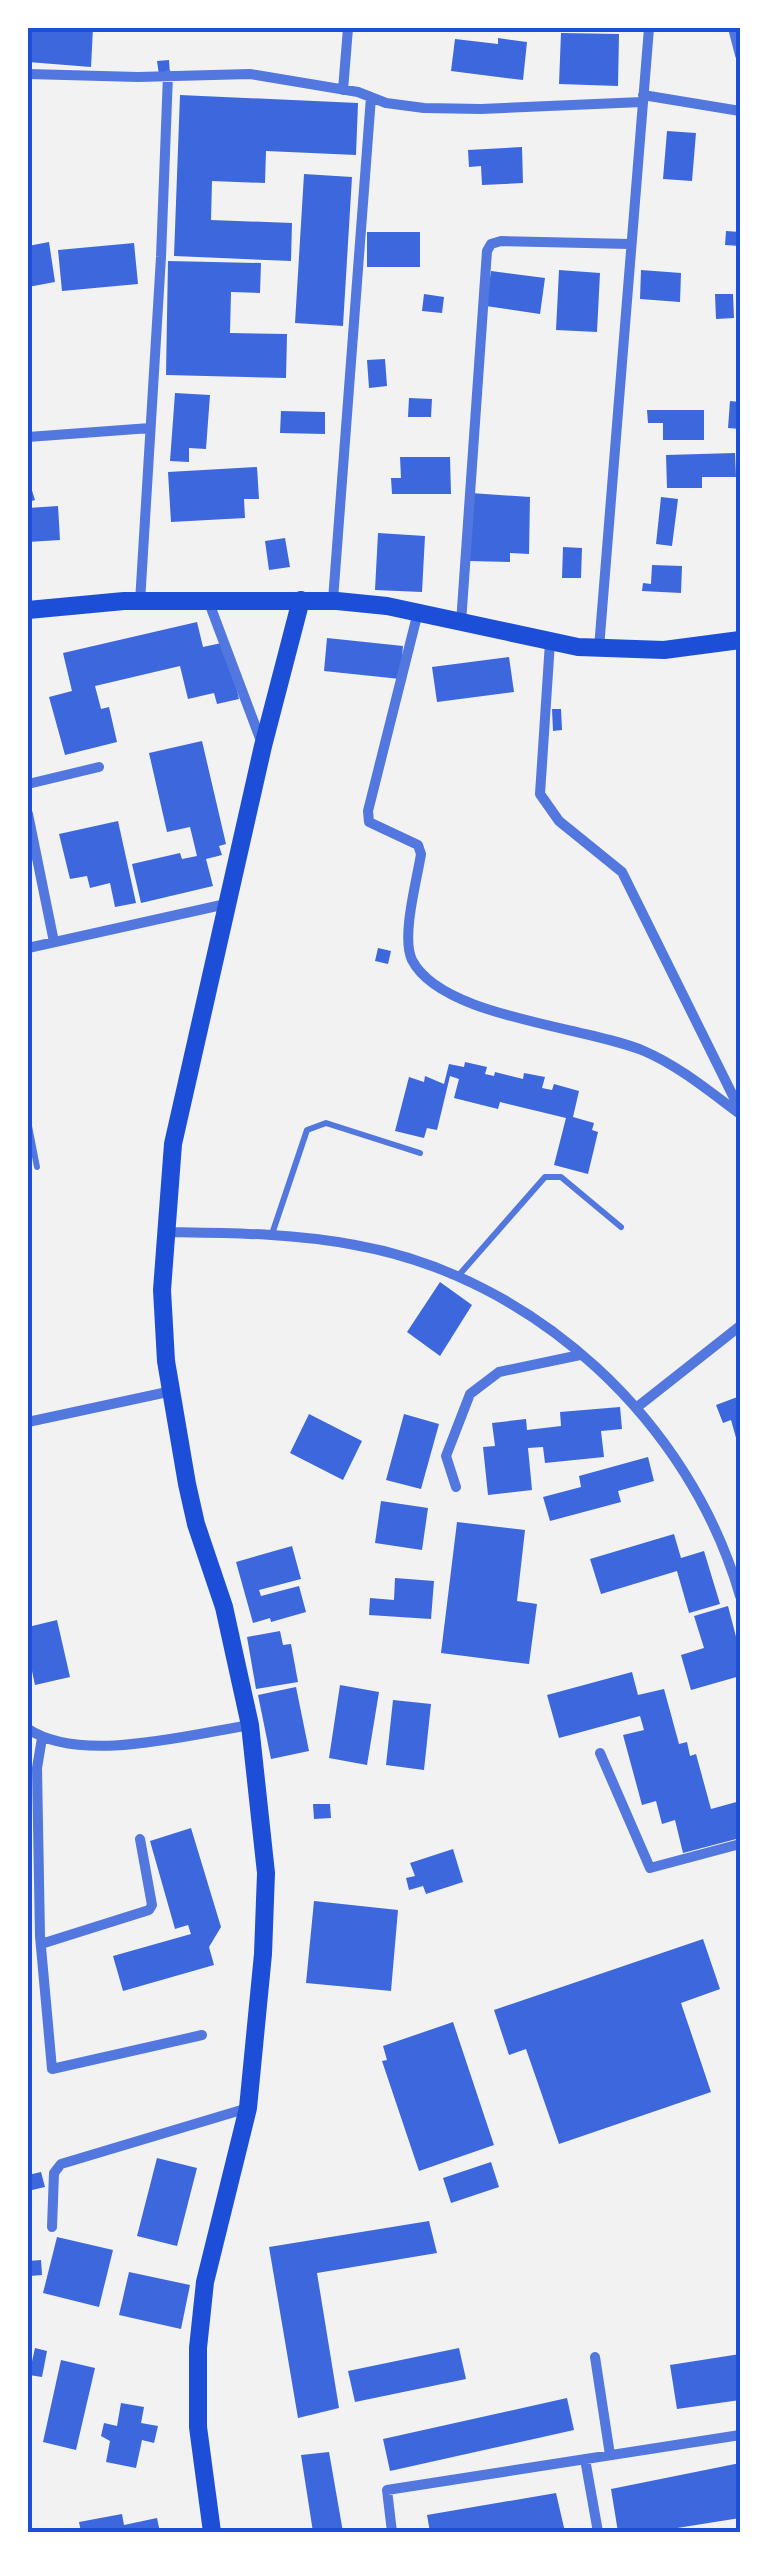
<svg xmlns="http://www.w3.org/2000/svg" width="768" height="2560" font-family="Barlow,sans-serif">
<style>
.building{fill:#3d67dc}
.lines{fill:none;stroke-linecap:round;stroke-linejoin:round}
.service{stroke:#5277de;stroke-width:6}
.minor{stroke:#5277de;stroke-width:10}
.secondary{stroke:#1d4ed8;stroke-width:18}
.neatline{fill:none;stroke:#1d4ed8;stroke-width:4}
</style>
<rect width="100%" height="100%" fill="#f2f2f2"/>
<path class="building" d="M28,28H93L91,67L28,62Z
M561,33L619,34L618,86L559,84Z
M498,38L527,42L523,80L451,71L455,39L498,44Z
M169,60L170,75H159L157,61Z
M180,95L358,103L356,155L266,151L265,183L212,181L211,220L292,223L291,261L174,256Z
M667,131L696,133L692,181L663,179Z
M522,147L523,183L482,185L481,166L469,167L468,150Z
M304,174L352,177L343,326L295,323Z
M726,231L740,232V246L725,245Z
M367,232H420V267H367Z
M49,242L55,282L28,287V246Z
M134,243L138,284L62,291L58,250Z
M168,261L261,263L260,293L231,292L230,333L287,334L286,378L166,375Z
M559,270L600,273L597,332L556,330Z
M641,270L681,273L680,302L640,299Z
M491,271L545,278L540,314L486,306Z
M424,294L444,297L442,313L422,311Z
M715,294H733L734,318L716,319Z
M385,359L387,386L369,388L367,360Z
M175,393L210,395L206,449L189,448V462L170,461Z
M409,398L432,399L431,417H408Z
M730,401L740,402V429L728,428Z
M647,410H704V440H663V423H648Z
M281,411L325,412V434L280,433Z
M735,453L736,477H702V488H667L666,455Z
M400,457H450L451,494H392L391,478H401Z
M257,467L259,499H244L245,518L171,522L168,472Z
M28,478L35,500L28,502Z
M471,493L530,497L529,554L510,553V562L469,561Z
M661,497L678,499L672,546L656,544Z
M58,506L60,540L28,542V508Z
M378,533L425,536L422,592L375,590Z
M285,538L290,567L269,570L265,541Z
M563,547L582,548L581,578H562Z
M652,565L682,566L681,593L642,591L643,583L651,584Z
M197,622L203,647L226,642L239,699L217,704L214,693L188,699L180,666L95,686L101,709L109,707L117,742L65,755L49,697L72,691L63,653Z
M327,638L403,646L400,679L324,671Z
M509,657L514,692L437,702L432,667Z
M552,709H561L562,730L553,731Z
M202,741L226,844L219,846L222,855L206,859L213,886L141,903L132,864L180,853L182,859L197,856L190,827L167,832L149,753Z
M118,821L136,903L115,907L110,883L90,888L87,876L70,879L59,834Z
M378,948L391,951L388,964L375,961Z
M465,1062L487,1067L485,1074L494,1076L495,1072L523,1079L524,1073L545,1077L542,1088L552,1090L554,1084L579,1091L573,1117L594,1123L592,1130L598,1132L588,1174L554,1165L566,1118L500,1102L498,1109L454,1098L459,1079L450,1076L437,1130L427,1128L424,1138L395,1131L409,1077L424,1082L425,1076L444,1084L449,1064L464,1067Z
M440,1282L472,1305L440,1356L407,1332Z
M740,1396V1452L731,1420L723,1423L716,1405Z
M620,1407L622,1429L601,1431L604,1457L545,1463L543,1447L528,1448L532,1490L488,1495L483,1447L495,1446L492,1423L526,1419L527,1430L561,1426L560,1412Z
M309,1414L362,1441L343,1480L290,1453Z
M404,1414L439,1424L421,1489L386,1480Z
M648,1457L654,1481L618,1491L621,1502L550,1521L543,1497L581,1487L579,1476Z
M381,1501L428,1508L422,1550L375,1543Z
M457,1522L525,1530L517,1601L537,1604L529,1664L441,1653Z
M674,1534L681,1558L704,1551L720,1604L689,1613L677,1571L601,1594L590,1559Z
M292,1546L301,1579L259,1590L261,1596L299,1586L306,1612L271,1622L270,1618L253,1623L236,1562Z
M395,1578L434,1581L431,1619L369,1615L370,1598L394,1600Z
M728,1606L740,1652V1676L691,1690L681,1655L704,1648L694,1616Z
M57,1620L70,1677L35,1685L28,1652V1627Z
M280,1631L283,1645L291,1644L298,1682L256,1689L247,1637Z
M632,1672L638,1695L664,1689L679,1744L687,1742L690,1756L696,1754L711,1809L740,1801V1838L683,1853L675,1820L662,1824L656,1801L642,1805L623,1735L644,1730L640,1716L559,1738L547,1695Z
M340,1685L379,1692L367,1765L329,1758Z
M296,1687L309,1751L271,1759L258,1695Z
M393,1700L431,1704L424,1770L386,1765Z
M313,1804H330L331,1818L314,1819Z
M191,1828L221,1927L209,1947L214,1965L123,1991L113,1956L191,1934L188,1925L175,1929L150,1841Z
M453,1849L463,1882L426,1894L423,1886L409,1890L406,1878L415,1876L410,1863Z
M314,1901L398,1910L391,1991L306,1983Z
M703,1939L720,1989L681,2003L711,2092L559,2144L526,2049L509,2055L494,2010Z
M453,2022L494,2145L419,2171L382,2061L387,2060L383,2046Z
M157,2158L197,2168L177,2246L137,2236Z
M491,2162L499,2187L451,2203L443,2178Z
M41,2172L45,2187L28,2191V2175Z
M429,2221L437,2253L317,2273L339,2408L298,2418L269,2247Z
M57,2237L113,2250L99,2307L43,2293Z
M41,2260L42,2275L30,2276L28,2261Z
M129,2272L190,2285L181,2329L119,2315Z
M35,2348L47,2351L42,2377L29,2375Z
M459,2348L466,2379L355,2402L348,2371Z
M740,2354V2400L677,2409L670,2365Z
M61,2360L95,2368L76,2450L43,2442Z
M567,2398L574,2430L390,2471L383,2439Z
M121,2403L144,2407L141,2423L158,2426L154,2443L142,2440L136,2468L106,2462L110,2441L101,2436L104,2423L117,2426Z
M329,2452L343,2532H313L301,2455Z
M740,2463V2518L652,2532H618L611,2489Z
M556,2493L565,2532H430L427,2515Z
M122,2514L124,2525L157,2518L160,2532H81L79,2522Z"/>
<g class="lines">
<path class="service" d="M28,1121L37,1167
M272,1234L307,1130L326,1123L420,1153
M459,1275L545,1177H561L621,1227"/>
<path class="minor" d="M733,28L740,55
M28,74L138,77L250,74L358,92L386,103L424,108L481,109L642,102
M343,90L348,28
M643,95L740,111
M28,437L150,428
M208,600L261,741
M333,600L371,97
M140,602L161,257L168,75
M418,612L368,811L369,822L418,845L421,854C417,880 401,937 412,960C442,1018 585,1026 644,1051C679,1066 710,1092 740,1114
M461,623L487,251L491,244L501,241L630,244
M550,642L540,794L559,821L622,872L740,1110
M599,648L649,28
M28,784L99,767
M28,814L54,942
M28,948L226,904
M166,1232C229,1233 292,1233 355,1245C535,1277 690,1422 740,1596
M636,1408L740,1326
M28,1422L172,1391
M456,1487L446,1456L470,1394L499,1372L580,1355
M28,1729C81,1764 187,1735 250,1725
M42,1738L37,1768L40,1936L52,2069L202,2035
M600,1753L650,1868L740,1844
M41,1944L149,1910L152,1905L140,1839
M52,2227L54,2173L61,2164L248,2108
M595,2357L610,2455
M585,2459L598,2532
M392,2532L387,2490L740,2435"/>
<path class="secondary" d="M28,610L124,601H337L387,606L578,647L664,650L740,640
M212,2532L198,2427V2348L205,2282L248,2108L263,1954L266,1873L250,1725L224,1607L196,1524L187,1484L166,1361L162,1290L173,1144L263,746L301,600"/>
</g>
<rect width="768" height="2560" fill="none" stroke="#ffffff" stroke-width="60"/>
<rect x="30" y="30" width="708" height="2500" class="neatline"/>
</svg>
